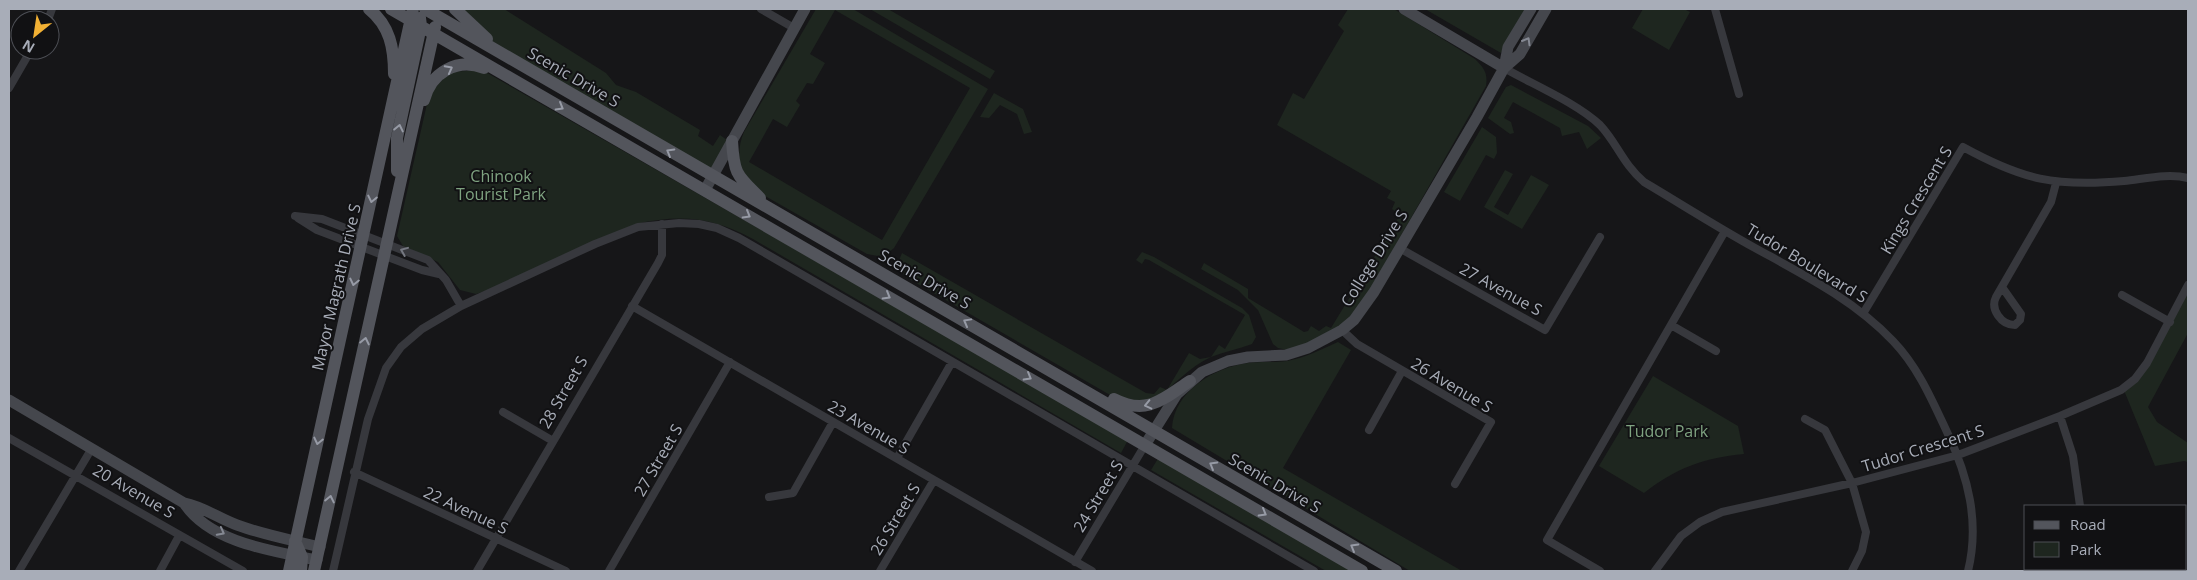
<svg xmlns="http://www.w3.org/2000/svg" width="2197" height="580" font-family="'Open Sans',sans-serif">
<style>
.green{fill:#1e261f;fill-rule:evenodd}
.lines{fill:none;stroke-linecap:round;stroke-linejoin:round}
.street{stroke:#37383d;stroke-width:8}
.secondary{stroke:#45474d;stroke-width:11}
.primary{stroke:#53555c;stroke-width:12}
.oneway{stroke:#858993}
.oneway2{stroke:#979ba6}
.oneway3{stroke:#757881}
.labels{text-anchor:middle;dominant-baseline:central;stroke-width:4;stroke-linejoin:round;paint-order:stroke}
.street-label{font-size:16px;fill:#a8adb8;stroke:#111113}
.park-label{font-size:16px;fill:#7fa381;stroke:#111113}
</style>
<rect width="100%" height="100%" fill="#161618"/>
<path class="green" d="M455,9H504L606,73L616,85L636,92L700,130L698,136L713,146L720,135L731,143L712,177L491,41Z
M816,9H853L988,89L894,248L883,257L867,254L760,193C740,178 734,155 744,132ZM835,10L970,88L882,240L749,162L773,119L787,127L800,105L796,101L807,83L813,84L825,63L810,54Z
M870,9H888L995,71L990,79Z
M1348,9H1394L1475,59C1484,68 1488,73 1486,86L1366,297L1345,324L1319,339L1287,350L1278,348L1273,344L1258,310L1238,290L1201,269L1204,263L1248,289V298L1304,332L1308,331L1311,326L1319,331L1326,326L1331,328L1400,215L1392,209L1395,202L1387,198L1391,191L1277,125L1293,93L1304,99L1344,31L1338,25Z
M1425,9H1527L1501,53Z
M1643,9H1684L1690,12L1669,50L1632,28Z
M482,70L1128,440L1121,453L753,239C712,217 681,214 636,224L488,290L476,294L460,290L438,262L403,246L397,236L429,95L449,72Z
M1511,85L1588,126L1601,138L1587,149L1579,132L1562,136L1560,128L1513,102L1504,118L1511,122L1514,133L1510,134L1488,118L1506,87Z
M994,93L1023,109L1032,132L1024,134L1017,114L1000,105L989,118L980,117Z
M1482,127L1496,137L1497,153L1494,159L1486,155L1460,201L1444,192Z
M1505,170L1513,174L1494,207L1508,215L1531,175L1549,185L1522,229L1484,207Z
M1142,252L1154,257L1242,308L1249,315L1256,337L1252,344C1238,349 1224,352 1211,357C1190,366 1172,387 1154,401L1117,399L904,276L898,263L902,253L1146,393L1154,394L1160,387L1167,390L1189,353L1200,359L1211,357L1219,345L1225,349L1245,315L1149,260L1145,259L1142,264L1136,260Z
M2188,285V333L2148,407L2157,422L2188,443V462L2184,461L2155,466L2123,388L2135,379Z
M1338,342L1351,350L1283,468L1462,571H1410L1172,428C1174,391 1215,367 1248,363C1261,361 1274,363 1287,361C1305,358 1322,349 1338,342Z
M1653,376L1738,426L1744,454C1703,458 1676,468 1644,493L1599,466Z
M1159,457L1355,571H1326L1151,470Z"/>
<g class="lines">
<path class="street" d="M761,9L794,28
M1715,9L1739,94
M48,20L52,9
M1504,68C1532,84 1577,103 1600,125C1617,143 1623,164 1644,182C1681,204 1717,227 1755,248C1804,275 1854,300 1893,341C1918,367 1932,400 1947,432C1968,476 1980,522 1968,571
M9,88L31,50
M295,216L322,219L428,260L446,280L461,306
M298,218L317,230L422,270L439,274
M1401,249L1545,330L1600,237
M2002,287L2021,314L2020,320L2015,325C2001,325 1990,309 1996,297L2051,202L2056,183
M2122,295L2170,322
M632,306L1092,571
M1864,312L1963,147C2023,180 2055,187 2124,181C2144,179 2168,173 2188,178
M1671,325L1716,351
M1342,330L1357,344L1491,422L1455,484
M503,412L553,441
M2060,416L2073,456L2080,506
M1805,419L1825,430L1852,483L1866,532L1862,551L1852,571
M1369,430L1402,371
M9,438L243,571
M897,458L952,362
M354,472L566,571
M769,497L793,493L833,422
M1075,562L1145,445
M19,571L92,448
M160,571L179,536
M333,571L368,419L386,368L401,347L422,329L461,306L595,244L638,227L679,223L699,224L717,228L739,238L1314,571
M477,571L658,263L662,255V224
M609,571L730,362
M880,571L934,480
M1600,571L1547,540L1725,231
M1655,571L1681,536L1700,522L1722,512L1852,483L1958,455L2060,416L2121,390L2135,379L2147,363L2188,285
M2078,571L2079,569"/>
<path class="secondary" d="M1404,9L1504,68
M1504,68L1520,54L1546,9
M705,190L805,9
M9,400L184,503C204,507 218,518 237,525C264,535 292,540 320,547
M1145,445L1177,394L1202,372L1228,361L1248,357L1286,355L1308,348L1342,330L1354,320L1374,292L1477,117L1504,68L1508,47L1531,9
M184,503C210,543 273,551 317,560"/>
<path class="primary" d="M369,9C390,26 394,48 394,74
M391,9L1362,571
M425,9L1396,571
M455,9L487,39
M424,100C431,73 457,57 484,68
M732,141C734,175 737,175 760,198
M397,171V138L421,26L420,18
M1114,399C1147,416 1163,399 1190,381
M295,541L302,557L301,571
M289,571L413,9
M314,571L435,27"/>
</g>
<defs><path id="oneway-chevron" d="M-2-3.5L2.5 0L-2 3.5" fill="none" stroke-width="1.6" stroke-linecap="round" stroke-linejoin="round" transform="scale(1.25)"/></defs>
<g class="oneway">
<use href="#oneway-chevron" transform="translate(1527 41) rotate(-60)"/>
<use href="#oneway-chevron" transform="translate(221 532) rotate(28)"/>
</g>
<g class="oneway2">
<use href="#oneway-chevron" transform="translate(449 69) rotate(-28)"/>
<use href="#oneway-chevron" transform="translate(560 107) rotate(30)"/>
<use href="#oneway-chevron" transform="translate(399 128) rotate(-78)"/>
<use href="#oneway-chevron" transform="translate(670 152) rotate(-150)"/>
<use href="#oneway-chevron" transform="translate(372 199) rotate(102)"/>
<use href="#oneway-chevron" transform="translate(747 215) rotate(30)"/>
<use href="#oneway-chevron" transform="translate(354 282) rotate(103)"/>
<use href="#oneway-chevron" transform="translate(887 296) rotate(30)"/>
<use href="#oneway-chevron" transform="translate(967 322) rotate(-151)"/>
<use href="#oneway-chevron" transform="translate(365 341) rotate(-78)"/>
<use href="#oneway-chevron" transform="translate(1028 377) rotate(30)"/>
<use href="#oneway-chevron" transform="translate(1148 405) rotate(167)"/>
<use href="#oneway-chevron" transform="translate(318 441) rotate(103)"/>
<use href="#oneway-chevron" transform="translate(1213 465) rotate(-150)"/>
<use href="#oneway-chevron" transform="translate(330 499) rotate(-78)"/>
<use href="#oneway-chevron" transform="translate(1263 513) rotate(30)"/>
<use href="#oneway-chevron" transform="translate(1354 547) rotate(-150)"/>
</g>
<use class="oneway3" href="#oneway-chevron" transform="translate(404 251) rotate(-158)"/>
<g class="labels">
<g class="street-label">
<text transform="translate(574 77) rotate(30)">Scenic Drive S</text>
<text transform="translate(1916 200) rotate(-59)">Kings Crescent S</text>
<text transform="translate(1374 258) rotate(-58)">College Drive S</text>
<text transform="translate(1807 263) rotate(31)">Tudor Boulevard S</text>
<text transform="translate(925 279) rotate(30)">Scenic Drive S</text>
<text transform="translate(336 287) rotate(-77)">Mayor Magrath Drive S</text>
<text transform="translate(1501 289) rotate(29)">27 Avenue S</text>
<text transform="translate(1452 385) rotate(31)">26 Avenue S</text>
<text transform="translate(563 392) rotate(-60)">28 Street S</text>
<text transform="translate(869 427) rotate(30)">23 Avenue S</text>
<text transform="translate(1923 448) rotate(-17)">Tudor Crescent S</text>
<text transform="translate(658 460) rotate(-60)">27 Street S</text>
<text transform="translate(1275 483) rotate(30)">Scenic Drive S</text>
<text transform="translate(134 491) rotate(30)">20 Avenue S</text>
<text transform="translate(1098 496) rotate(-59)">24 Street S</text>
<text transform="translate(466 510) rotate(25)">22 Avenue S</text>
<text transform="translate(895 519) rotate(-59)">26 Street S</text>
</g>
<g class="park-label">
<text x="501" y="176">Chinook<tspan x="501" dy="18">Tourist Park</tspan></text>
<text x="1667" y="431">Tudor Park</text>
</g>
</g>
<rect width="2197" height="580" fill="none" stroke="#a8adb8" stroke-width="20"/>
<rect x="2024" y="505" width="162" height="65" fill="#111113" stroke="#4d4f55"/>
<rect x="2034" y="521" width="25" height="8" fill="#53555c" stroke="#4d4f55"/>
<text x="2070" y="530" font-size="15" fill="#a8adb8">Road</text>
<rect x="2034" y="542" width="25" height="15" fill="#1e261f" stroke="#4d4f55"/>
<text x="2070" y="555" font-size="15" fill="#a8adb8">Park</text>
<g transform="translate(35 35) rotate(210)"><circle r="24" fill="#111113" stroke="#4d4f55"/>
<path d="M0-4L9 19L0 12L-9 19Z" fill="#f2b134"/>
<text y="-8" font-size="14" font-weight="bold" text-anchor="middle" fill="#a8adb8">N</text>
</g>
</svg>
